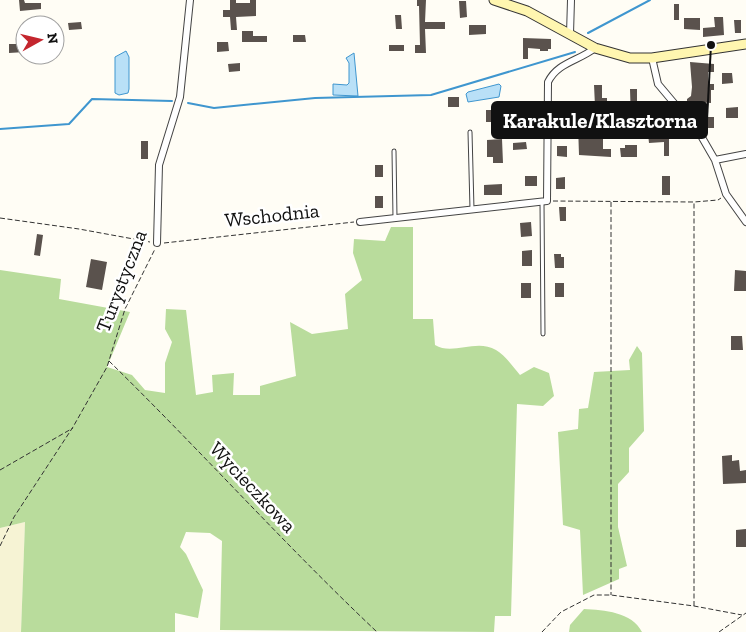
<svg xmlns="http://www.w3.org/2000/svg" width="746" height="632" font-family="'Zilla Slab',serif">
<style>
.farmland{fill:#f6f3d4}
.forest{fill:#b9dc9c}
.water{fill:#b9e0f7;stroke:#3f96cf}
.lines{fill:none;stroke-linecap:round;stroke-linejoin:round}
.stream{stroke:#3f96cf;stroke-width:2}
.building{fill:#5a524d}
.lane-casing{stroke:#444;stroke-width:5}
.street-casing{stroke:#444;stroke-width:8}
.secondary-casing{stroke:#333;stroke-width:11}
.path{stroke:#333;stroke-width:1;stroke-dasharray:5 2.5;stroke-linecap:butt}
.lane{stroke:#fff;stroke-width:3}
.street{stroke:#fff;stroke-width:6}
.secondary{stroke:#fff6b0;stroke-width:9}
.labels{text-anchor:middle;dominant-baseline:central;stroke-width:5;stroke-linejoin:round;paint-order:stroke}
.street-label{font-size:20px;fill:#111;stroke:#fff}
.leader{fill:none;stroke:#111;stroke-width:2}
.callout-dot{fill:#111;stroke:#fff;stroke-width:2}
.callout{fill:#111;stroke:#111;stroke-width:2}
.callout-label{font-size:21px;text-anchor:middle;font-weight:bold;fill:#fff}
</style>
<rect width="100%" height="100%" fill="#fffdf5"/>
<path class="farmland" d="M25,522L21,632H0V528Z"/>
<path class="forest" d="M391,227H413V319H433L435,345C453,356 476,338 496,350C505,355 513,367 520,375L534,367L549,373L554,396L543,406L517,404L511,616H495L494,632L220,630L222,541L210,533L186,532L180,547L186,554L203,590L198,618L175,613V632H21L25,522L0,528V270L61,279L59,299L130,312L107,367L132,375L145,390L165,393V363L172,342L165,329L166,309L186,310L196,395L213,392L212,375L234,373L233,395H260V386L296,376L290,322L312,334L348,329L345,294L362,280L353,253L354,239L385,241Z
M637,346L642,353L644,431L629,448V472L618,484V527L627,566L619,569V579L583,595L580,530L563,525L558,432L578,429L579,409L588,408L594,372L630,370L629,360Z
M584,609C604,610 632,612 642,632H569L570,625Z"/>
<path class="water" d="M126,51L129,57V89L128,93L119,95L115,93V57Z
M354,53L358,96L333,95V84L347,85L349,83V63L346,58Z
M499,84L501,86L499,97L468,102L466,94L468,92Z"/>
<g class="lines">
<path class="stream" d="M588,33L650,0
M188,103L214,108L315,98L431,95L575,52
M0,129L69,124L92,99L172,101"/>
</g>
<path class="building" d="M19,0H24L25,3H41V9L20,11Z
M230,0H236V3H250V0H256V16L236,17L237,30H231L230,17H223V10H230Z
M417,0H426L425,22H445V29H425L426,53H415V45H420L419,6H417Z
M459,1H466L467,17L460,18Z
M674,4H679V20H674Z
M395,15H401L402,29H396Z
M714,17H723L724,35L703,37V28L715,27Z
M684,18H700V30L684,29Z
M734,20H741V33H735Z
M81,22L82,29L69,30L68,23Z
M469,25H486V34L469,35Z
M242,31H253V36H267V42H242Z
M293,35H305L306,42H293Z
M523,38L551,39V49H548V51H540V49L528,48V59H523Z
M217,42H228L229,51L217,52Z
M9,44H25V52L9,53Z
M389,45H404V51H389Z
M690,62L714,64V72H708V84H714V90H711V103L696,102V111L687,110V99L691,96L692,87Z
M240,63V71L229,72L228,64Z
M722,73H732L733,83L722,84Z
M594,85H602V98H607V115H611V126H604L603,137V149H611V157L579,155L578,125H576V115H562V104H585V125H599L598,106H595Z
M630,89H637V121H631Z
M448,97H459V107H448Z
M494,105H503L502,129H493V122H486V110H494Z
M664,107H671V120H675V131H669V156H664V142L649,143L648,134L662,133Z
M738,107V118H726V108Z
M702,117H714V128H702Z
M502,139L503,163H493V157H487V140Z
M141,141H148V159H141Z
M526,142L527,149L513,150V143Z
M625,145H637V157H621L620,148H625Z
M557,146H567V157L557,156Z
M375,165H383V177H375Z
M525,176H537V186H525Z
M662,176H670V195H662Z
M565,177V189H556V178Z
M502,184V195H484V185Z
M375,196H383V208H375Z
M559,207H566V221H560Z
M531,222L532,236L521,237L520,223Z
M37,234L43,235L40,256L34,255Z
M532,250V266H522V251Z
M554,254H561V257H564V268H555Z
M91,259L107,262L102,290L86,287Z
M735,270L746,271V291H734Z
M521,283H531V298H521Z
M555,283H564V297H555Z
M731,336H742L743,350H731Z
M732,455V461L739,460L740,471L746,470V483L723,484L722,456Z
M746,529V547H736V530Z"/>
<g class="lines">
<g class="lane-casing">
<path id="lane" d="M470,132L472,209
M394,151L395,218
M542,202L543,334"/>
</g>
<g class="street-casing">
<path id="street" d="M570,34L571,0
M652,58L658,84L700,134L715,160L726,194L746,222
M715,160L746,154
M360,222L547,201L548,82C558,62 579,61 595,48
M157,243L159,165L180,97L190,0"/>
</g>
<g class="secondary-casing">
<path id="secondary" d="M494,0L527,11L595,48L630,58H652L746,44"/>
</g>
<path class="path" d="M553,201L694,202L718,200L721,198
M611,202V595
M0,218L79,229L150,242
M164,243L354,222
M109,361C200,450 285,545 377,632
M0,470L73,428
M0,546L14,517L73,427L107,367L125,309L155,249
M694,606V202
M542,632L561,612L594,595H611L694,606L742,615
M719,632L746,613"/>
<use href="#lane" class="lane"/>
<use href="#street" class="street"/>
<use href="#secondary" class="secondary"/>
</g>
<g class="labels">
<g class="street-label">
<text transform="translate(272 215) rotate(-6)">Wschodnia</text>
<text transform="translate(121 281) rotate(-69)">Turystyczna</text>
<text transform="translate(253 487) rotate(47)">Wycieczkowa</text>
</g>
</g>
<path class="leader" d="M711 45L707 120"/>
<circle class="callout-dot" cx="711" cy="45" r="5"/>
<rect class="callout" x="492" y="102" width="215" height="36" rx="5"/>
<g class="callout-label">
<text x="600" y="128">Karakule/Klasztorna</text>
</g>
<g transform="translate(40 40) rotate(82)"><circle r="24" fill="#ffffff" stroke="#a0a0a0"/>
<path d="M0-4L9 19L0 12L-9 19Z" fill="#c4262e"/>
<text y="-8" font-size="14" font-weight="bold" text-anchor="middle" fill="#111111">N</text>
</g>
</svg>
